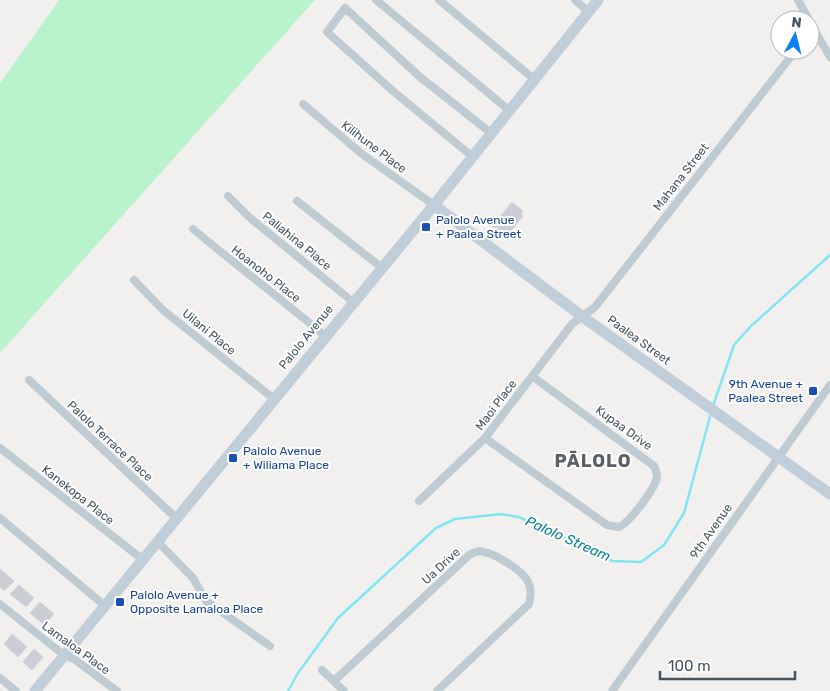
<svg xmlns="http://www.w3.org/2000/svg" width="830" height="691" font-family="Rubik,sans-serif">
<style>
.green{fill:#b9f3cb}
.lines{fill:none;stroke-linecap:round;stroke-linejoin:round}
.stream{stroke:#82e5f4;stroke-width:2.5}
.building{fill:#caced4;stroke:#d2d6db}
.street{stroke:#becbd2;stroke-width:8}
.secondary{stroke:#c0ceda;stroke-width:11}
.transit-dot{fill:#1a4fb4;stroke:#fff;stroke-width:2}
.labels{text-anchor:middle;dominant-baseline:central;stroke-width:4;stroke-linejoin:round;paint-order:stroke}
.street-label{font-size:12px;fill:#45545e;stroke:#fff}
.transit-label{font-size:12px;fill:#164399;stroke:#fff;text-anchor:start}
.water-label{font-size:14px;font-style:italic;fill:#038296;stroke:#fff}
.district-label{font-size:18px;font-weight:bold;letter-spacing:1px;fill:#5b6065;stroke:#fff}
</style>
<rect width="100%" height="100%" fill="#f2efef"/>
<path class="green" d="M59,0H315L0,353V83Z"/>
<g class="lines">
<path class="stream" d="M713,406L734,345L751,326L830,255
M288,691L298,673L338,618L436,528L455,519L501,514L519,517L612,561L641,562L664,545L684,513L711,413"/>
</g>
<path class="building" d="M512,202L523,211L521,214L523,216L506,237L492,226Z
M0,569L14,581L4,591L0,587Z
M19,585L34,598L26,607L10,594Z
M40,602L54,614L44,625L30,613Z
M12,634L27,647L18,657L4,644Z
M34,649L43,657L32,670L23,662Z"/>
<g class="lines">
<path class="street" d="M376,0L510,111
M439,0L535,80
M575,0L589,12
M798,0L809,20
M810,22L830,57
M303,104L362,154L434,205
M473,157L394,92L327,32L345,8L420,77L491,133
M228,196L249,217L353,302
M297,201L382,268
M193,229C236,265 281,299 325,336
M134,280L163,310L274,399
M29,380L176,518
M485,438L607,525L619,527C629,523 655,489 657,477C657,473 656,470 654,466L532,376
M0,448L142,559
M419,501L485,438L572,324L595,307L796,50
M0,518L104,605
M157,541L193,578L206,601L270,646
M0,604L65,656L74,659L117,691
M322,670L344,691
M0,678L16,691
M334,681L466,558C471,553 477,550 484,552C495,554 524,571 528,582C532,589 531,596 529,604L437,691
M612,691L830,385"/>
<path class="secondary" d="M434,205L583,317L830,494
M35,691L434,205L598,0"/>
</g>
<g class="transit-dot">
<rect x="421" y="222" width="10" height="10" rx="2.5"/>
<rect x="808" y="386" width="10" height="10" rx="2.5"/>
<rect x="228" y="453" width="10" height="10" rx="2.5"/>
<rect x="115" y="597" width="10" height="10" rx="2.5"/>
</g>
<g class="labels">
<g class="street-label">
<text transform="translate(374 147) rotate(37)">Kilihune Place</text>
<text transform="translate(681 177) rotate(-52)">Mahana Street</text>
<text transform="translate(297 241) rotate(39)">Paliahina Place</text>
<text transform="translate(266 274) rotate(38)">Hoanoho Place</text>
<text transform="translate(209 332) rotate(39)">Uilani Place</text>
<text transform="translate(306 337) rotate(-51)">Palolo Avenue</text>
<text transform="translate(639 340) rotate(36)">Paalea Street</text>
<text transform="translate(496 405) rotate(-53)">Maoi Place</text>
<text transform="translate(624 428) rotate(36)">Kupaa Drive</text>
<text transform="translate(110 441) rotate(43)">Palolo Terrace Place</text>
<text transform="translate(78 495) rotate(38)">Kanekopa Place</text>
<text transform="translate(711 531) rotate(-55)">9th Avenue</text>
<text transform="translate(441 566) rotate(-43)">Ua Drive</text>
<text transform="translate(76 648) rotate(36)">Lamaloa Place</text>
</g>
<g class="transit-label">
<text x="436" y="220">Palolo Avenue<tspan x="436" dy="14">+ Paalea Street</tspan></text>
<text x="803" y="384" text-anchor="end">9th Avenue +<tspan x="803" dy="14">Paalea Street</tspan></text>
<text x="243" y="451">Palolo Avenue<tspan x="243" dy="14">+ Wiliama Place</tspan></text>
<text x="130" y="595">Palolo Avenue +<tspan x="130" dy="14">Opposite Lamaloa Place</tspan></text>
</g>
<g class="water-label">
<text transform="translate(568 539) rotate(24)">Palolo Stream</text>
</g>
<g class="district-label">
<text x="593" y="461">PĀLOLO</text>
</g>
</g>
<g transform="translate(795 35) rotate(7)"><circle r="24" fill="#ffffff" stroke="#b5bbbf"/>
<path d="M0-4L9 19L0 12L-9 19Z" fill="#0880f3"/>
<text y="-8" font-size="14" font-weight="bold" text-anchor="middle" fill="#45545e">N</text>
</g>
<path d="M660 671v8h135v-8" fill="none" stroke="#45545e" stroke-width="2.5"/>
<text x="668" y="671" font-size="15" fill="#45545e" stroke="#ffffff" stroke-width="4" paint-order="stroke">100 m</text>
</svg>
